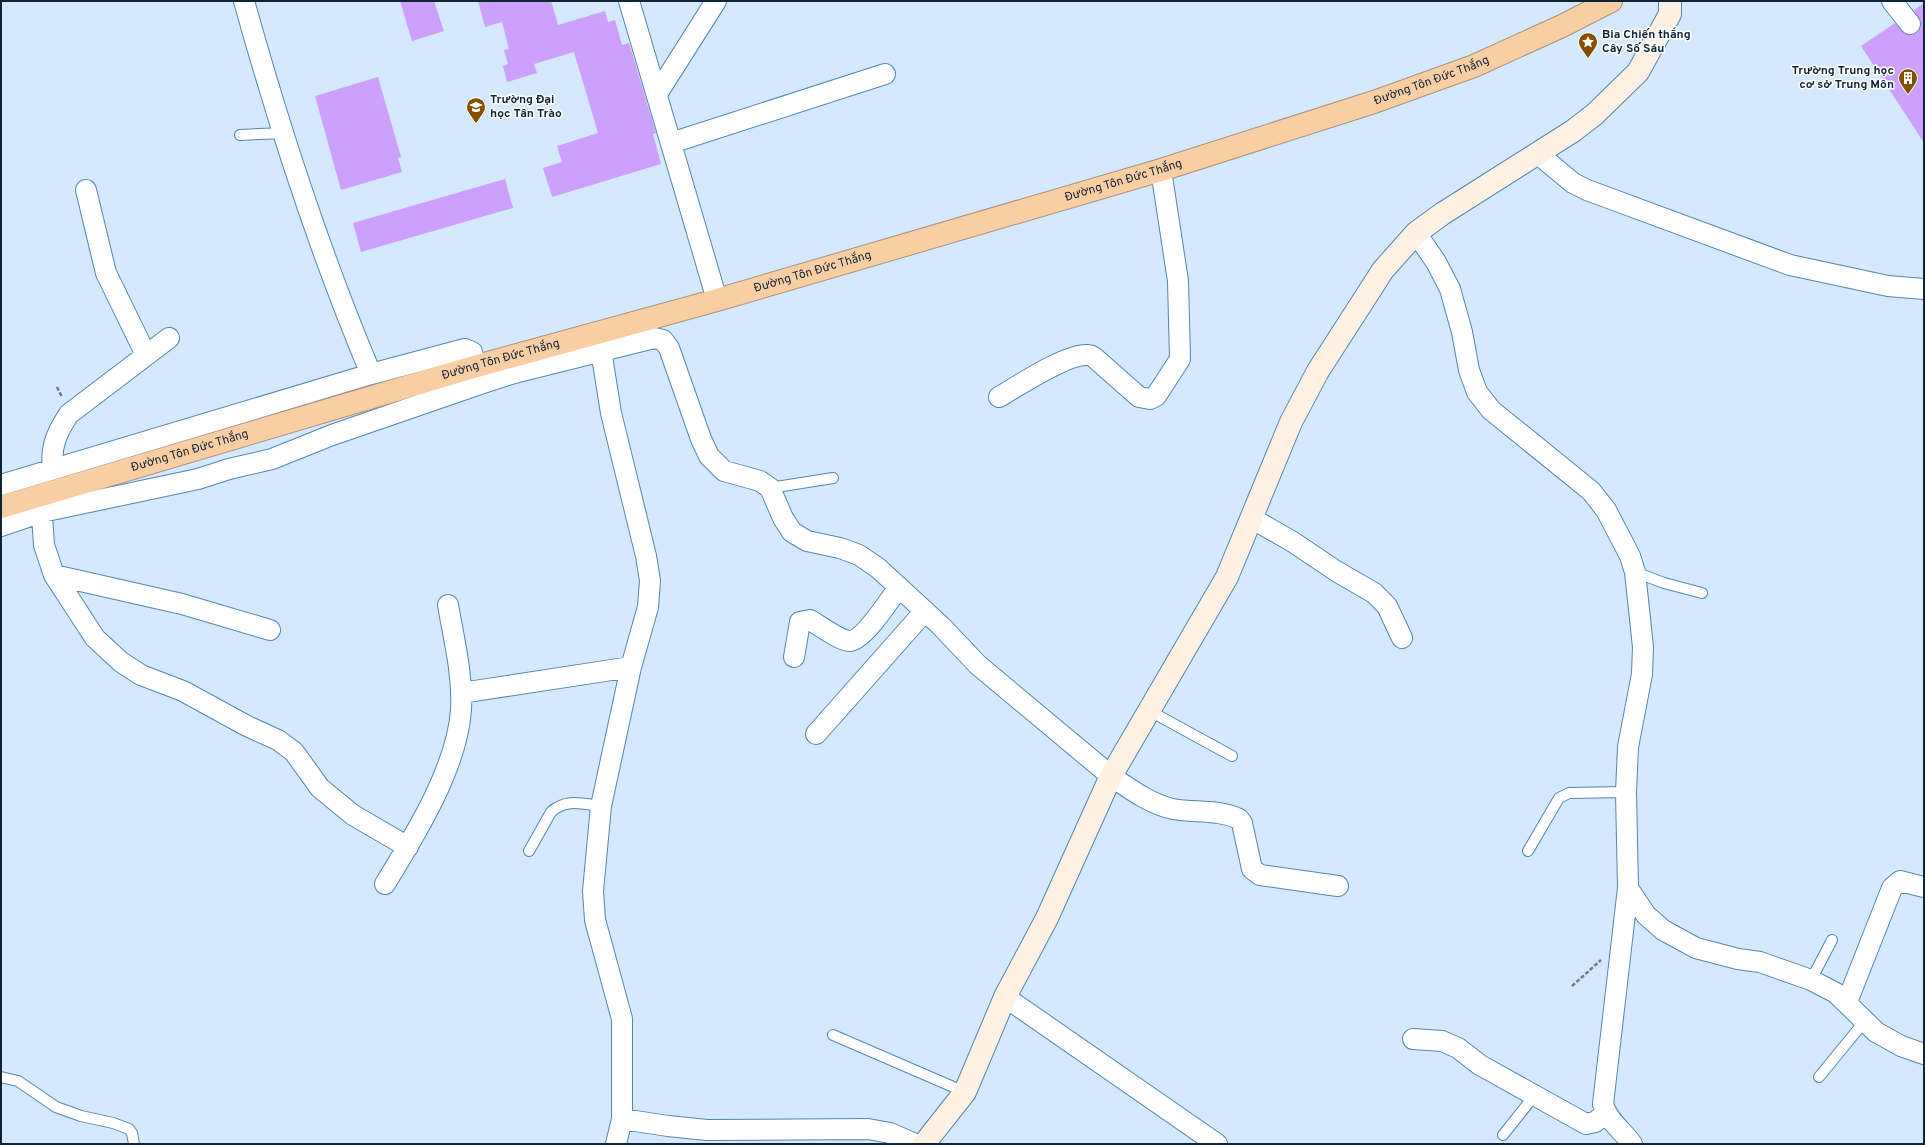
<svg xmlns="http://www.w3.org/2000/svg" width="1925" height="1145" font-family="Overpass,sans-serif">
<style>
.building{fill:#cda0fd}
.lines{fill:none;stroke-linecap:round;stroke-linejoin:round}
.lane-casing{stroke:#5386b1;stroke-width:12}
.street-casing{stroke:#5386b1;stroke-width:22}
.secondary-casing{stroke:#5386b1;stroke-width:24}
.highway-casing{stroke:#a8927d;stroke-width:24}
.path{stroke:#697e91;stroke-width:2.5;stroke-dasharray:4 2;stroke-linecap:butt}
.lane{stroke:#fff;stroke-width:10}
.street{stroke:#fff;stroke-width:20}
.secondary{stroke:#fef0e3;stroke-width:22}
.highway{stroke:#facea3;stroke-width:22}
.labels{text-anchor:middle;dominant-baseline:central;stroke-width:3;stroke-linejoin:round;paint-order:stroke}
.poi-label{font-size:12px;font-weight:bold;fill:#0f2436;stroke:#fff;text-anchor:start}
.street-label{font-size:12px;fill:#0f2436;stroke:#fff}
</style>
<rect width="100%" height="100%" fill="#d4e9fd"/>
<path class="building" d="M400,1H434L444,31L412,41Z
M478,1H551L558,25L605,11L608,22L615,20L622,45L629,43L656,133L653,134L661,164L552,197L543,168L562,162L557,146L598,133L574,52L534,64L537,73L507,82L503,66L508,64L504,50L509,49L502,22L485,27Z
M1924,3V143L1861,46L1895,23L1905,34L1911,35L1917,33L1920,29L1921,23L1914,10Z
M378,77L401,157L398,158L402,172L341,190L315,96Z
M505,179L513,208L361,252L353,223Z"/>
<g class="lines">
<g class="lane-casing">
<path id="lane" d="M240,135L284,133
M770,488L833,478
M1635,572L1664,583L1702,593
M1148,710L1232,756
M529,851L551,812C566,798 583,804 601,806
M1528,851L1559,798L1569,793L1626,792
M1811,980L1832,940
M833,1035L965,1092
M1,1077L18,1081L56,1107L81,1116L113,1123L129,1129L132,1133L134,1144
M1819,1077L1864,1022
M1503,1135L1534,1096"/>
</g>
<g class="street-casing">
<path id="street" d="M244,1C279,127 320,253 371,374L465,349L472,352L480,382
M629,1L717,300
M1892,1L1910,24
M657,94L716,1
M671,143L885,74
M1538,154L1573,183L1587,190L1790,265L1888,286L1924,289
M86,190L106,273L146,355
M1416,233L1436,262L1450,289L1462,332L1469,370L1477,392L1491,410L1591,491L1606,510L1630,556L1635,572L1643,647L1642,674L1628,747L1626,792L1628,888L1603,1104C1607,1120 1623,1131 1632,1144
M601,350L611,413L646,556L650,581L648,607L631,667L601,806L593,891L595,920L622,1019V1119L616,1144
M999,397C1018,386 1067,353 1088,355C1091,355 1094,357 1096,359L1139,397L1150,399L1156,396L1180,359L1178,281L1161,170
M53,469C50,447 57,432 69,414L169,338
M1,485L371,374
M41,501L44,545L54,575L95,638L121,662L141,675L183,691L247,726L278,740L294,752L320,788L353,815L408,847
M1251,518L1293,542L1336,571L1374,593L1387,606L1402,638
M1,526L42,512L198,479L229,469L272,459L332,435L480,384L514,373L654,338L663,340L669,348L701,439L709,456L724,471L760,481L770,488L783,518L792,532L807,541L840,548L859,555L878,568L941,626L978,665L1111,776C1130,789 1150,804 1173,809C1195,813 1218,809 1239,819L1242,823L1252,869L1260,875L1338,886
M54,575L182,604L270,630
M794,657L800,622L810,620C819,625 840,641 850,641C864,640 890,599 899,587
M461,693L631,667
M816,734L925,611
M385,884C415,835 457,768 461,710C463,675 454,640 448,605
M1628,888L1646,915L1663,930L1696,948L1738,959L1760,962L1811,980L1836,993L1876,1032L1901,1046L1924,1054
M1005,997L1217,1144
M1847,1002L1892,888L1900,881L1924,887
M1413,1039L1442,1041L1458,1048L1480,1065L1586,1124L1595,1122L1606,1113
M622,1119L668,1126L707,1130L868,1129L890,1133L915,1144"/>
</g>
<g class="secondary-casing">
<path id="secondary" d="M924,1144L965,1092L1005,997L1047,918L1111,776L1227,577L1291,422L1318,371L1383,270L1416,233L1442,214L1573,131L1595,114L1638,72L1670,14V1"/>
</g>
<g class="highway-casing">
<g id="highway">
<path id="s1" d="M1,507L477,366L717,300L1161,170L1374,102L1474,66L1562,26L1611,1"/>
</g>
</g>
<path class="path" d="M57,387L62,397
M1572,986L1601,960"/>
<use href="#lane" class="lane"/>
<use href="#street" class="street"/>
<use href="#secondary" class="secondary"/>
<use href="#highway" class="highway"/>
</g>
<defs>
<g id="sight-pin" transform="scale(1)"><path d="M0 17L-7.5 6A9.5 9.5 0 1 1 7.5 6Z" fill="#864f00" stroke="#fff"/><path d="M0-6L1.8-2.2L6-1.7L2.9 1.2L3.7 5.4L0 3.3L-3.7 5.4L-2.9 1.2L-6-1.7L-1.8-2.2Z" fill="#fff"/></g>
<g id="building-pin" transform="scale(1)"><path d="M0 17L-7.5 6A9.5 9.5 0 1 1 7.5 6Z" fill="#864f00" stroke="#fff"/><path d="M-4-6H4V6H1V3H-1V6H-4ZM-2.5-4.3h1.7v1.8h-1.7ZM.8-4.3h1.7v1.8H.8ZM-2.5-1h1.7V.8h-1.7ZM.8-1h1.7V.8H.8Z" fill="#fff"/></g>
<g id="university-pin" transform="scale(1)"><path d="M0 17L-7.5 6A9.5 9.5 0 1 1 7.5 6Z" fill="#864f00" stroke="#fff"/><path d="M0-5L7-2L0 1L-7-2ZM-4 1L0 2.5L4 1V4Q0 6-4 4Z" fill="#fff"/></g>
</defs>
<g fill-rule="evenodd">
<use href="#sight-pin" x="1588" y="42"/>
<use href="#building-pin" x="1908" y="78"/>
<use href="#university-pin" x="476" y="107"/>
</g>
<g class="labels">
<g class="poi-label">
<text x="1602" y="35">Bia Chiến thắng<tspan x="1602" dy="14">Cây Số Sáu</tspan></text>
<text x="1894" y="71" text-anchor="end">Trường Trung học<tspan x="1894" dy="14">cơ sở Trung Môn</tspan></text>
<text x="490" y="100">Trường Đại<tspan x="490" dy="14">học Tân Trào</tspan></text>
</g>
<g class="street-label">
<text stroke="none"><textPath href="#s1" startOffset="1493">Đường Tôn Đức Thắng</textPath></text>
<text stroke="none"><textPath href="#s1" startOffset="1169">Đường Tôn Đức Thắng</textPath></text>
<text stroke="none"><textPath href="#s1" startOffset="845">Đường Tôn Đức Thắng</textPath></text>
<text stroke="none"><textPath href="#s1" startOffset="521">Đường Tôn Đức Thắng</textPath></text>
<text stroke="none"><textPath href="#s1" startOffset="197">Đường Tôn Đức Thắng</textPath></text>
</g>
</g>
<rect width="1925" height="1145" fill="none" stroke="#0f2436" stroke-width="4"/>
</svg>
